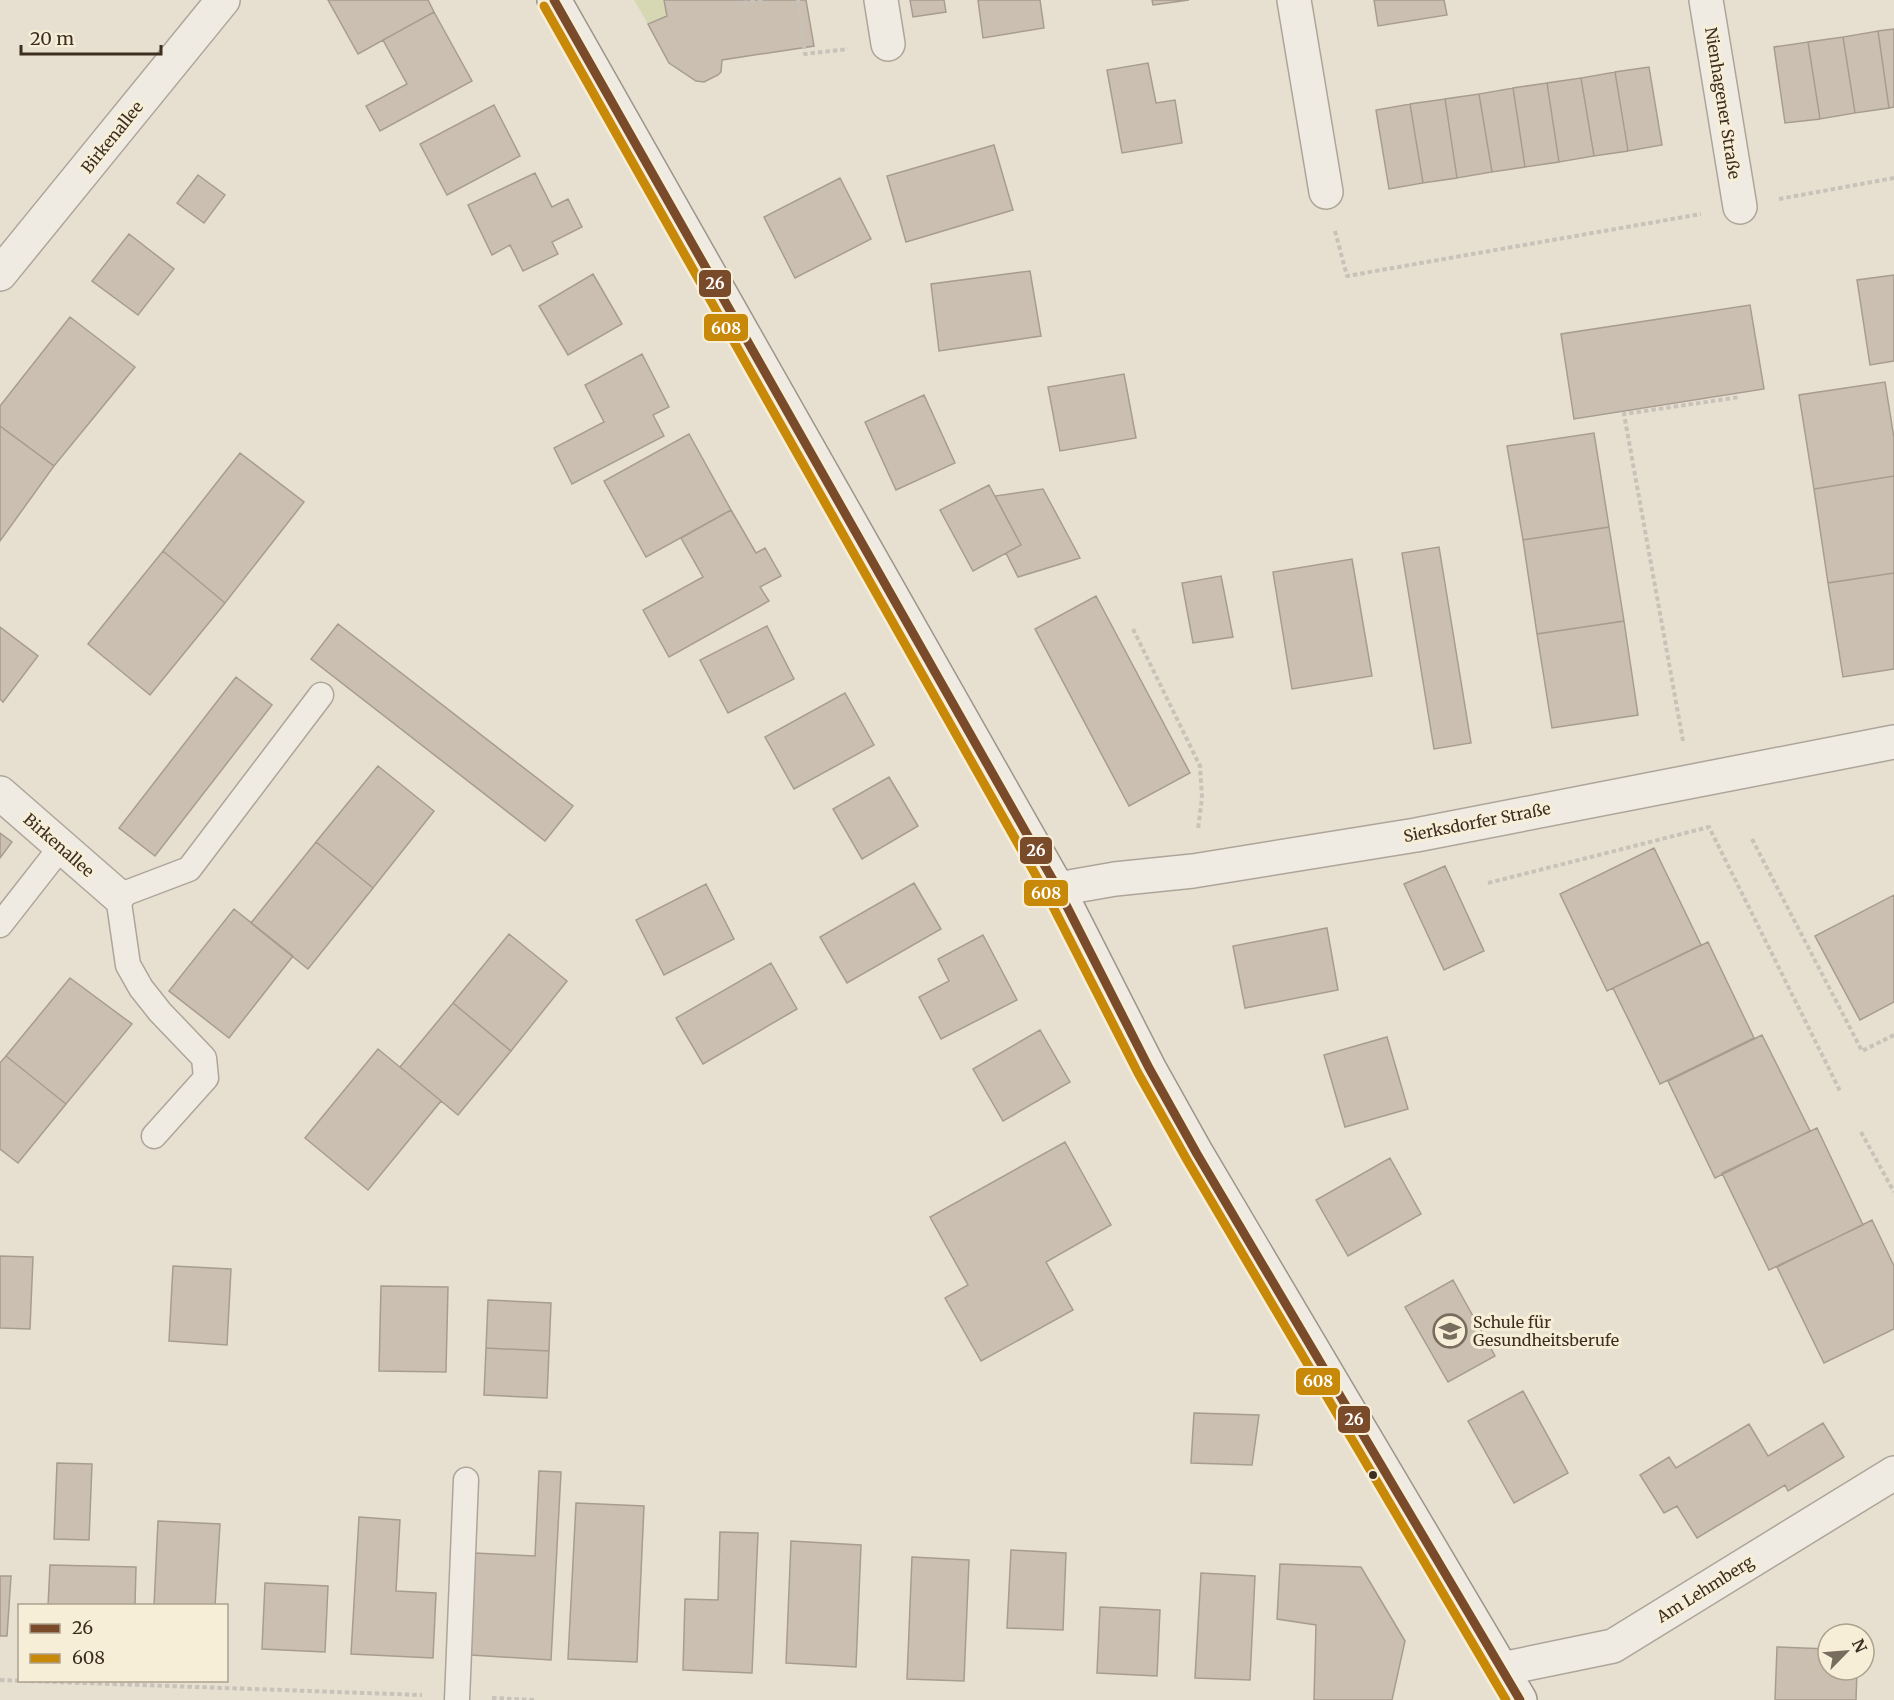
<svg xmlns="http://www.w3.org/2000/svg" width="1894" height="1700" font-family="Merriweather,serif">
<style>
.green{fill:#d6d7b3}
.building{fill:#cbbfb2;stroke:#a89c90;stroke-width:1.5}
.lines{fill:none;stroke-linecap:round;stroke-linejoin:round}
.lane-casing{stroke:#ada599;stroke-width:27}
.street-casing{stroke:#ada599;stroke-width:36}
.secondary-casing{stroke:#9c958a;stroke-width:36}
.path{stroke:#c8c2b9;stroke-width:4;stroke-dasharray:4.5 3;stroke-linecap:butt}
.lane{stroke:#efebe3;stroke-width:24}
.street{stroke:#efebe3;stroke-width:33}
.secondary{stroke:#efebe3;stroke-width:33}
.bus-1-casing{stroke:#f7eed8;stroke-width:14}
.bus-2-casing{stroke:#f7eed8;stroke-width:14}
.bus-1{stroke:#7a4b2a;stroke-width:9}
.bus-2{stroke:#c88808;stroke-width:9}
.bus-dot{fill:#3d2e20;stroke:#f7eed8;stroke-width:2}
.labels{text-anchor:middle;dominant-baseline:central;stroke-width:6;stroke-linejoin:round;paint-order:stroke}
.street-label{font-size:16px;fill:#3d2e20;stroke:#f7eed8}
.poi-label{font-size:16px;fill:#3d2e20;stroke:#f7eed8;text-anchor:start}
.line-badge{stroke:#f7eed8;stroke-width:2}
.badge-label{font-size:16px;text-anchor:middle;font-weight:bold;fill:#fff}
</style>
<rect width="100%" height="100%" fill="#e7e0d1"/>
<path class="green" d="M634,0H664L667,16L648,24Z"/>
<path class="building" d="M328,0H428L434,12L358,54Z
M664,0H806L814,46L722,60L721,72L718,75L704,82L696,81L669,63L648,24L667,16Z
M910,0H944L946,12L913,17Z
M978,0H1040L1044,28L983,38Z
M1152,0H1189L1153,5Z
M1374,0H1444L1447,15L1378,26Z
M434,12L472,81L380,131L366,106L407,84L383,40Z
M1894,29V107L1889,108L1878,31Z
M1878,31L1889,108L1855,113L1843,37Z
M1843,37L1855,113L1820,119L1808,42Z
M1808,42L1820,119L1785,123L1774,47Z
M1148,63L1156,103L1175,100L1182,143L1122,153L1107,70Z
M1649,67L1662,145L1628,151L1615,72Z
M1615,72L1628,151L1594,156L1581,78Z
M1581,78L1594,156L1559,162L1547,83Z
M1547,83L1559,162L1525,167L1513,88Z
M1513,88L1525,167L1492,172L1479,94Z
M1479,94L1492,172L1457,178L1445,99Z
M1445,99L1457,178L1423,183L1410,104Z
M1410,104L1423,183L1389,189L1376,110Z
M494,105L520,156L447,195L420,144Z
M994,145L1013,210L906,242L887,176Z
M535,173L552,207L568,199L582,227L552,242L558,254L523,271L510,245L492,255L468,205Z
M198,175L225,195L204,223L177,203Z
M840,178L871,239L795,278L764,217Z
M129,234L174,269L138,315L92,281Z
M1030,271L1041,336L939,351L931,284Z
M593,274L622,324L568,355L539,306Z
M1894,275V361L1870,365L1857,280Z
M1750,305L1764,389L1574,419L1561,334Z
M70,317L135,367L54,466L0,426V406Z
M642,354L669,407L653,415L664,436L572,484L554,448L604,422L585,385Z
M1124,374L1136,438L1060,451L1048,387Z
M1885,382L1894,438V476L1814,489L1799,395Z
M924,395L955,463L896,490L865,422Z
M0,426L54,466L0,541Z
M1594,433L1609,527L1523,540L1507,446Z
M689,434L731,510L646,557L604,481Z
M240,453L304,502L225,603L163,551Z
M1894,476V573L1828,583L1814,489Z
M989,485L1021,545L973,571L940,510Z
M1043,489L1080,558L1018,577L1006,553L1021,545L995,496Z
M731,510L756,553L765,548L781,576L760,587L769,601L669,657L643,610L703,577L681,538Z
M1609,527L1624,621L1537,634L1523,540Z
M1439,547L1471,743L1434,749L1402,553Z
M163,551L225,603L150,695L88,644Z
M1352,559L1372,676L1292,689L1273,572Z
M1894,573V669L1843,677L1828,583Z
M1221,576L1233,637L1193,643L1182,583Z
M1096,596L1190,773L1129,806L1035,629Z
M1624,621L1638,715L1552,728L1537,634Z
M338,624L573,806L545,841L311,659Z
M767,626L794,679L728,713L700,660Z
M0,627L38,656L3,702L0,699Z
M236,677L272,705L155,856L119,828Z
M845,693L874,745L794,789L765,737Z
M378,766L434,811L373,888L316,842Z
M889,777L918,826L862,859L833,809Z
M0,833L12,842L0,858Z
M316,842L373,888L308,969L251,923Z
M1654,848L1701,945L1607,991L1560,894Z
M1445,866L1484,951L1444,970L1404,884Z
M914,883L941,929L847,983L820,937Z
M706,884L734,939L664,975L636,920Z
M1894,895V1002L1860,1020L1815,936Z
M234,909L293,956L229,1038L169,991Z
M1327,928L1338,990L1245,1008L1233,946Z
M509,934L567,981L511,1051L453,1003Z
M983,935L1017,1000L941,1039L919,997L949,981L938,959Z
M1708,942L1754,1038L1660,1084L1613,988Z
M771,963L797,1009L703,1064L676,1018Z
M70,978L132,1024L66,1104L6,1056Z
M453,1003L511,1051L458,1115L400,1067Z
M1040,1030L1070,1082L1003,1121L973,1069Z
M1762,1035L1810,1131L1715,1178L1668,1081Z
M1387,1037L1408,1109L1345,1127L1324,1055Z
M378,1049L441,1101L368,1190L305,1138Z
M6,1056L66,1104L18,1163L0,1149V1063Z
M1817,1128L1863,1225L1769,1270L1722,1173Z
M1065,1142L1111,1225L1046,1262L1073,1310L981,1361L945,1298L968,1285L930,1217Z
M1390,1158L1421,1214L1348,1256L1316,1200Z
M1872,1220L1894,1266V1329L1824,1363L1777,1267Z
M0,1256L33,1257L30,1329L0,1328Z
M173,1266L231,1269L227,1345L169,1341Z
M1453,1280L1495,1356L1448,1382L1405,1307Z
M381,1286L448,1287L446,1372L379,1371Z
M488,1300L551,1303L549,1351L486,1348Z
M486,1348L549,1351L547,1398L484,1395Z
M1523,1391L1568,1473L1514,1503L1468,1421Z
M1194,1413L1259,1415L1252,1465L1191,1463Z
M1823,1423L1844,1457L1788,1491L1785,1485L1697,1538L1677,1506L1664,1513L1640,1475L1669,1457L1676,1468L1749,1424L1768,1456Z
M57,1463L92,1464L89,1540L54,1539Z
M539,1471L561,1472L551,1660L471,1655L475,1553L535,1556Z
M576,1503L644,1506L637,1662L568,1659Z
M359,1517L400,1520L396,1591L436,1593L433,1658L351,1654Z
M158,1521L220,1524L215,1606H154Z
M720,1532L758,1533L752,1673L683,1670L685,1599L718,1600Z
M791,1541L861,1545L856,1667L786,1663Z
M1011,1550L1066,1553L1063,1630L1007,1628Z
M912,1557L969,1560L964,1681L907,1679Z
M1280,1564L1361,1567L1405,1641L1392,1700H1314L1316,1625L1277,1619Z
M50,1565L136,1567L135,1606H48Z
M1201,1573L1255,1576L1250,1680L1195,1678Z
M0,1576H11L7,1636H0Z
M265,1583L328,1586L325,1652L262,1649Z
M1100,1607L1160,1610L1157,1676L1097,1673Z
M1777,1647L1828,1649V1670H1857L1856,1700H1775Z"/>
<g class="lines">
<g class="lane-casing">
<path id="lane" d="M0,925L61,847
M154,1136L206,1078L204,1058L160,1012L141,988L128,965L118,896L189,869L321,695
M457,1700L466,1480"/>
</g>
<g class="street-casing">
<path id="street" d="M881,0L888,44
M1294,0L1326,192
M1706,0L1740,207
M0,274L223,0
M0,793L118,896
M1058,889L1115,879L1193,871L1416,835L1894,742
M1502,1669L1613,1646L1894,1473"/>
</g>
<g class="secondary-casing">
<path id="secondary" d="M554,0L1058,889L1149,1068L1197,1154L1520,1700"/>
</g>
<path class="path" d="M798,0L805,54L848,49
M743,3L763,0
M1779,199L1894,178
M1335,231L1347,276L1701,214
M1133,629L1200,766L1202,798L1198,829
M1683,741L1624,414L1740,397
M1752,839L1862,1051L1894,1035
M1488,883L1709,827L1840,1091
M1861,1132L1894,1192
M0,1680L422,1695
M492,1698L535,1700"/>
<use href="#lane" class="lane"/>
<use href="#street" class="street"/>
<use href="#secondary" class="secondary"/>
<g class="bus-1-casing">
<path id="bus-1" d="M554,0L1058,889L1149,1068L1197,1154L1520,1700"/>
</g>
<g class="bus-2-casing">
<path id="bus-2" d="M544,6L1047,895L1138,1073L1187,1160L1506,1700"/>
</g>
<use href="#bus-1" class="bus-1"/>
<use href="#bus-2" class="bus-2"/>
</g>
<defs>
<g id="university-ring" transform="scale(1.725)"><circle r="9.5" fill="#f7eed8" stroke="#786c5e" stroke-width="1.5"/><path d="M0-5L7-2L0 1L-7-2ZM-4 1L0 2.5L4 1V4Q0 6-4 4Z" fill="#786c5e"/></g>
</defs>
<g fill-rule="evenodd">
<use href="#university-ring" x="1450" y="1331"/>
</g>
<circle class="bus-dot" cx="1373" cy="1475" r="5"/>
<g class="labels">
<g class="street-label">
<text transform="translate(1723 103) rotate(81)">Nienhagener Straße</text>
<text transform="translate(112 137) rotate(-51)">Birkenallee</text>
<text transform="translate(1477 822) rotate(-11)">Sierksdorfer Straße</text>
<text transform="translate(59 845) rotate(41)">Birkenallee</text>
<text transform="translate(1705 1589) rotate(-32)">Am Lehmberg</text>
</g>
<g class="poi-label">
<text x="1473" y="1322">Schule für<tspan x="1473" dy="18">Gesundheitsberufe</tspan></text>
</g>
</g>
<g class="line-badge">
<rect x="698" y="269" width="34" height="29" rx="6" fill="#7a4b2a"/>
<rect x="703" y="313" width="46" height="29" rx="6" fill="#c88808"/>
<rect x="1019" y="836" width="34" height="29" rx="6" fill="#7a4b2a"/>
<rect x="1023" y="879" width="46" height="28" rx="6" fill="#c88808"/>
<rect x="1295" y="1367" width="46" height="29" rx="6" fill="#c88808"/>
<rect x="1337" y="1405" width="34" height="29" rx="6" fill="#7a4b2a"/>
</g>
<g class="badge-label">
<text x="715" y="289">26</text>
<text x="726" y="334">608</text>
<text x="1036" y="856">26</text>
<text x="1046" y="899">608</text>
<text x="1318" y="1387">608</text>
<text x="1354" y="1425">26</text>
</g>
<rect x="18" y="1604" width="210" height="78" fill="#f7eed8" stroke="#ada18e" stroke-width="1.5"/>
<rect x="30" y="1624" width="30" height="9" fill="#7a4b2a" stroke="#ada18e" stroke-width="1.5"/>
<text x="72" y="1634" font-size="18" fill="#3d2e20">26</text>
<rect x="30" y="1654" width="30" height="9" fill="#c88808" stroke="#ada18e" stroke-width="1.5"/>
<text x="72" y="1664" font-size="18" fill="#3d2e20">608</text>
<g transform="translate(1846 1652) rotate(65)"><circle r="28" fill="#f7eed8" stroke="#ada18e" stroke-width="1.5"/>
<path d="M0-4.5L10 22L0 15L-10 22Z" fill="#786c5e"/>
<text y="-9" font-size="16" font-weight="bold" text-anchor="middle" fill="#3d2e20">N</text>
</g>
<path d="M21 45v9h140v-9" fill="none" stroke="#3d2e20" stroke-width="3"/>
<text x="30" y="45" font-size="18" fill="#3d2e20" stroke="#f7eed8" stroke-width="4.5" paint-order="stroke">20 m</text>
</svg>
